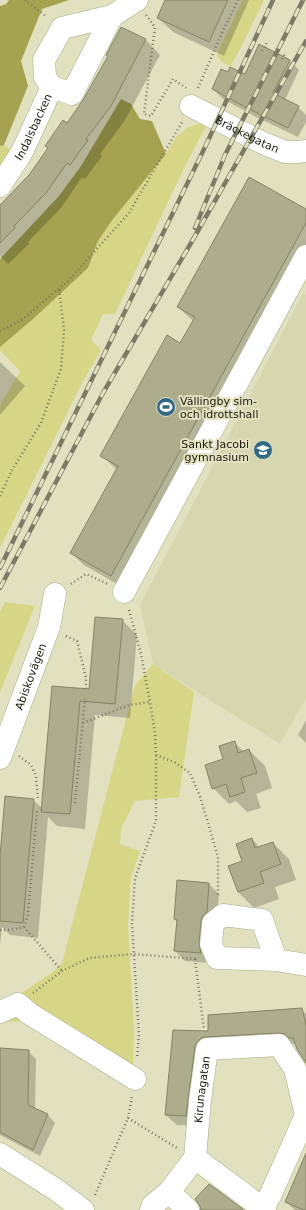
<svg xmlns="http://www.w3.org/2000/svg" width="306" height="1210" font-family="'DejaVu Sans',sans-serif">
<style>
.built{fill:#d7d7af}
.green{fill:#d7d687}
.forest{fill:#a5a34f}
.shadow{fill:#0003}
.building{fill:#adad8d;stroke:#848465}
.lines{fill:none;stroke-linecap:round;stroke-linejoin:round}
.minor-casing{stroke:#a9a989;stroke-width:23}
.path{stroke:#767661;stroke-width:2.5;stroke-dasharray:1 3;stroke-linecap:butt}
.minor{stroke:#fff;stroke-width:22}
.rail-casing{stroke:#7c7c66;stroke-width:4.5}
.rail{stroke:#e1e1c0;stroke-width:3;stroke-dasharray:9;stroke-linecap:butt}
.labels{text-anchor:middle;dominant-baseline:central;stroke-width:4;stroke-linejoin:round;paint-order:stroke}
.street-label{font-size:11px;fill:#1b1b0f;stroke:#e1e1c0}
.poi-label{font-size:11px;fill:#1b1b0f;stroke:#e1e1c0;text-anchor:start}
</style>
<rect width="100%" height="100%" fill="#e1e1c0"/>
<path class="built" d="M303,293L306,295V698L280,744L153,664L140,605Z"/>
<path class="green" d="M243,0H264L238,53L230,67L221,61L217,55L221,45Z
M197,124H202L206,126L184,168L115,314H103L91,340L101,350L83,381L0,548V405L20,371L0,350V347L32,320L88,268L98,241L113,219L166,154L175,138L187,128Z
M4,145L15,153L0,173V146Z
M5,602L35,606L0,692V612Z
M153,664L194,692L179,797L135,801L121,829L120,844L140,851L131,877L128,924L134,1032L133,1067L33,1021L0,1022L12,999L53,972L62,963L135,685Z"/>
<path class="forest" d="M9,0H69L42,9L21,61L28,86L4,145L0,146V6L6,4Z
M121,99L131,104L140,119L152,121L166,154L113,219L98,241L88,268L32,320L0,347V259L59,196L81,166Z"/>
<path class="shadow" d="M166,0H249L224,56L173,32L158,18Z
M121,28L146,40L160,55L125,120L100,154L102,156L85,179L82,177L61,208L28,242L29,244L8,264L0,256V207L30,176L91,89L109,56Z
M289,60L299,70L285,100L298,107L306,115V122L298,137L256,117L223,99L213,89L228,74L245,75Z
M306,210V258L124,588L84,565L71,553L117,470L101,455L181,344L193,321L178,307Z
M0,362L25,386L0,415Z
M122,620L137,635L130,718L95,715L85,829L57,826L48,817L38,938L10,935L2,927L0,946V868L33,800L42,808L53,687L90,690Z
M306,720V743L298,735Z
M234,742L244,752L249,750L265,766L272,788L256,794L261,808L247,812L236,801L229,804L213,788L224,760Z
M252,839L260,848L273,843L289,859L296,880L275,887L279,899L254,908L238,892L243,861Z
M209,884L219,894L211,963L185,961L175,951L177,922L175,919Z
M301,1009L306,1014V1061L296,1044L289,1043L217,1047L196,1126L177,1125L166,1115L173,1031L209,1032Z
M0,1049L28,1051L36,1059L35,1110L48,1115L55,1123L40,1156L0,1135Z
M306,1156V1210H295L286,1202Z"/>
<path class="building" d="M165,0H228L209,42L157,18Z
M121,27L146,39L111,106L86,139L88,140L70,165L67,163L46,193L14,226L15,228L0,243V205L29,175L48,148L45,146L63,120L67,123L83,100L108,56L106,55Z
M259,44L290,60L273,93L299,106L288,128L245,107L212,89L221,69L228,72L230,67L245,74Z
M249,177L306,209V223L111,576L70,553L118,466L100,456L167,335L180,343L195,317L177,307Z
M95,617L123,619L115,704L80,701L70,814L41,812L52,686L89,689Z
M235,741L238,753L249,749L257,773L241,778L245,792L230,797L226,784L212,789L205,765L223,759L219,746Z
M5,796L34,799L23,923L0,921V856Z
M252,838L255,848L273,842L281,864L260,872L264,883L238,892L228,866L242,861L236,844Z
M177,880L209,883L207,912L202,917L201,922L199,943L201,953L174,951L177,920L174,919Z
M302,1008L306,1025V1063L297,1049L293,1038H289L284,1034L278,1033L206,1037L201,1038L197,1042L195,1047L186,1116L165,1115L173,1030L208,1031V1015Z
M0,1048L29,1050L28,1105L48,1114L33,1150L0,1132Z
M306,1153V1210H304L285,1202Z
M209,1184L244,1210H201L200,1206L195,1199Z"/>
<g class="lines">
<g class="minor-casing">
<g id="minor">
<path d="M112,16L72,94L52,87L45,77L44,60L62,28L112,16L137,0"/>
<path id="s1" d="M191,106L263,143L285,152H297L306,151"/>
<path id="s2" d="M0,186L22,152L52,87"/>
<path d="M124,592L306,256"/>
<path id="s3" d="M0,758L49,627L55,594"/>
<path d="M276,960L262,920L223,915L213,923L211,944L217,958L276,960L306,965"/>
<path d="M0,1012L18,1004L30,1014L135,1079"/>
<path d="M0,1154L55,1189L83,1210"/>
<path id="s4" d="M195,1158L200,1100L207,1049L279,1045L295,1069L306,1115L270,1196L263,1208"/>
<path d="M169,1192L188,1210"/>
<path d="M151,1210L153,1205L169,1192L195,1158L265,1210"/>
</g>
</g>
<path class="path" d="M25,0L47,17
M146,15L155,27L144,114L151,116L173,79L186,88
M262,51L267,42
M282,59L286,52
M198,88L222,33L238,0
M0,331L23,319L69,280L129,213L182,122
M0,496L12,470L41,423L61,369L64,330L59,288
M71,584L86,574L108,584
M129,610L141,654L150,702L155,733L156,755V821L135,878L132,924L139,1034L137,1059
M66,636L77,641L86,678V690
M83,723L129,705L150,702
M156,755L174,762L190,773L201,799L218,857V897
M19,756L31,765L36,776L38,800
M75,803L85,699
M24,927L62,971
M0,930H10L24,927L28,914L37,810
M195,959L204,1030
M33,993L62,971L89,958L134,954L197,959
M128,1118L177,1148
M95,1195L128,1118L132,1097"/>
<use href="#minor" class="minor"/>
<g class="rail-casing">
<path id="rail" d="M195,228L225,155L303,0
M0,568L206,145L273,0
M0,588L103,393L191,243L306,41"/>
</g>
<use href="#rail" class="rail"/>
</g>
<defs>
<g id="stadium-disc" transform="scale(1)"><circle r="9.5" fill="#346985" stroke="#e1e1c0"/><path d="M0-5a6.5 5 0 1 0 0 10a6.5 5 0 1 0 0-10ZM-3.5-1.8h7v3.6h-7Z" fill="#fff"/></g>
<g id="school-disc" transform="scale(1)"><circle r="9.5" fill="#346985" stroke="#e1e1c0"/><path d="M0-5L7-2L0 1L-7-2ZM-4 1L0 2.5L4 1V4Q0 6-4 4Z" fill="#fff"/></g>
</defs>
<g fill-rule="evenodd">
<use href="#stadium-disc" x="166" y="407"/>
<use href="#school-disc" x="263" y="450"/>
</g>
<g class="labels">
<g class="street-label">
<text stroke="none"><textPath href="#s2" startOffset="68">Indalsbacken</textPath></text>
<text stroke="none"><textPath href="#s1" startOffset="63">Bräckegatan</textPath></text>
<text stroke="none"><textPath href="#s3" startOffset="87">Abiskovägen</textPath></text>
<text stroke="none"><textPath href="#s4" startOffset="69">Kirunagatan</textPath></text>
</g>
<g class="poi-label">
<text x="180" y="401">Vällingby sim-<tspan x="180" dy="13">och idrottshall</tspan></text>
<text x="249" y="444" text-anchor="end">Sankt Jacobi<tspan x="249" dy="13">gymnasium</tspan></text>
</g>
</g>
</svg>
